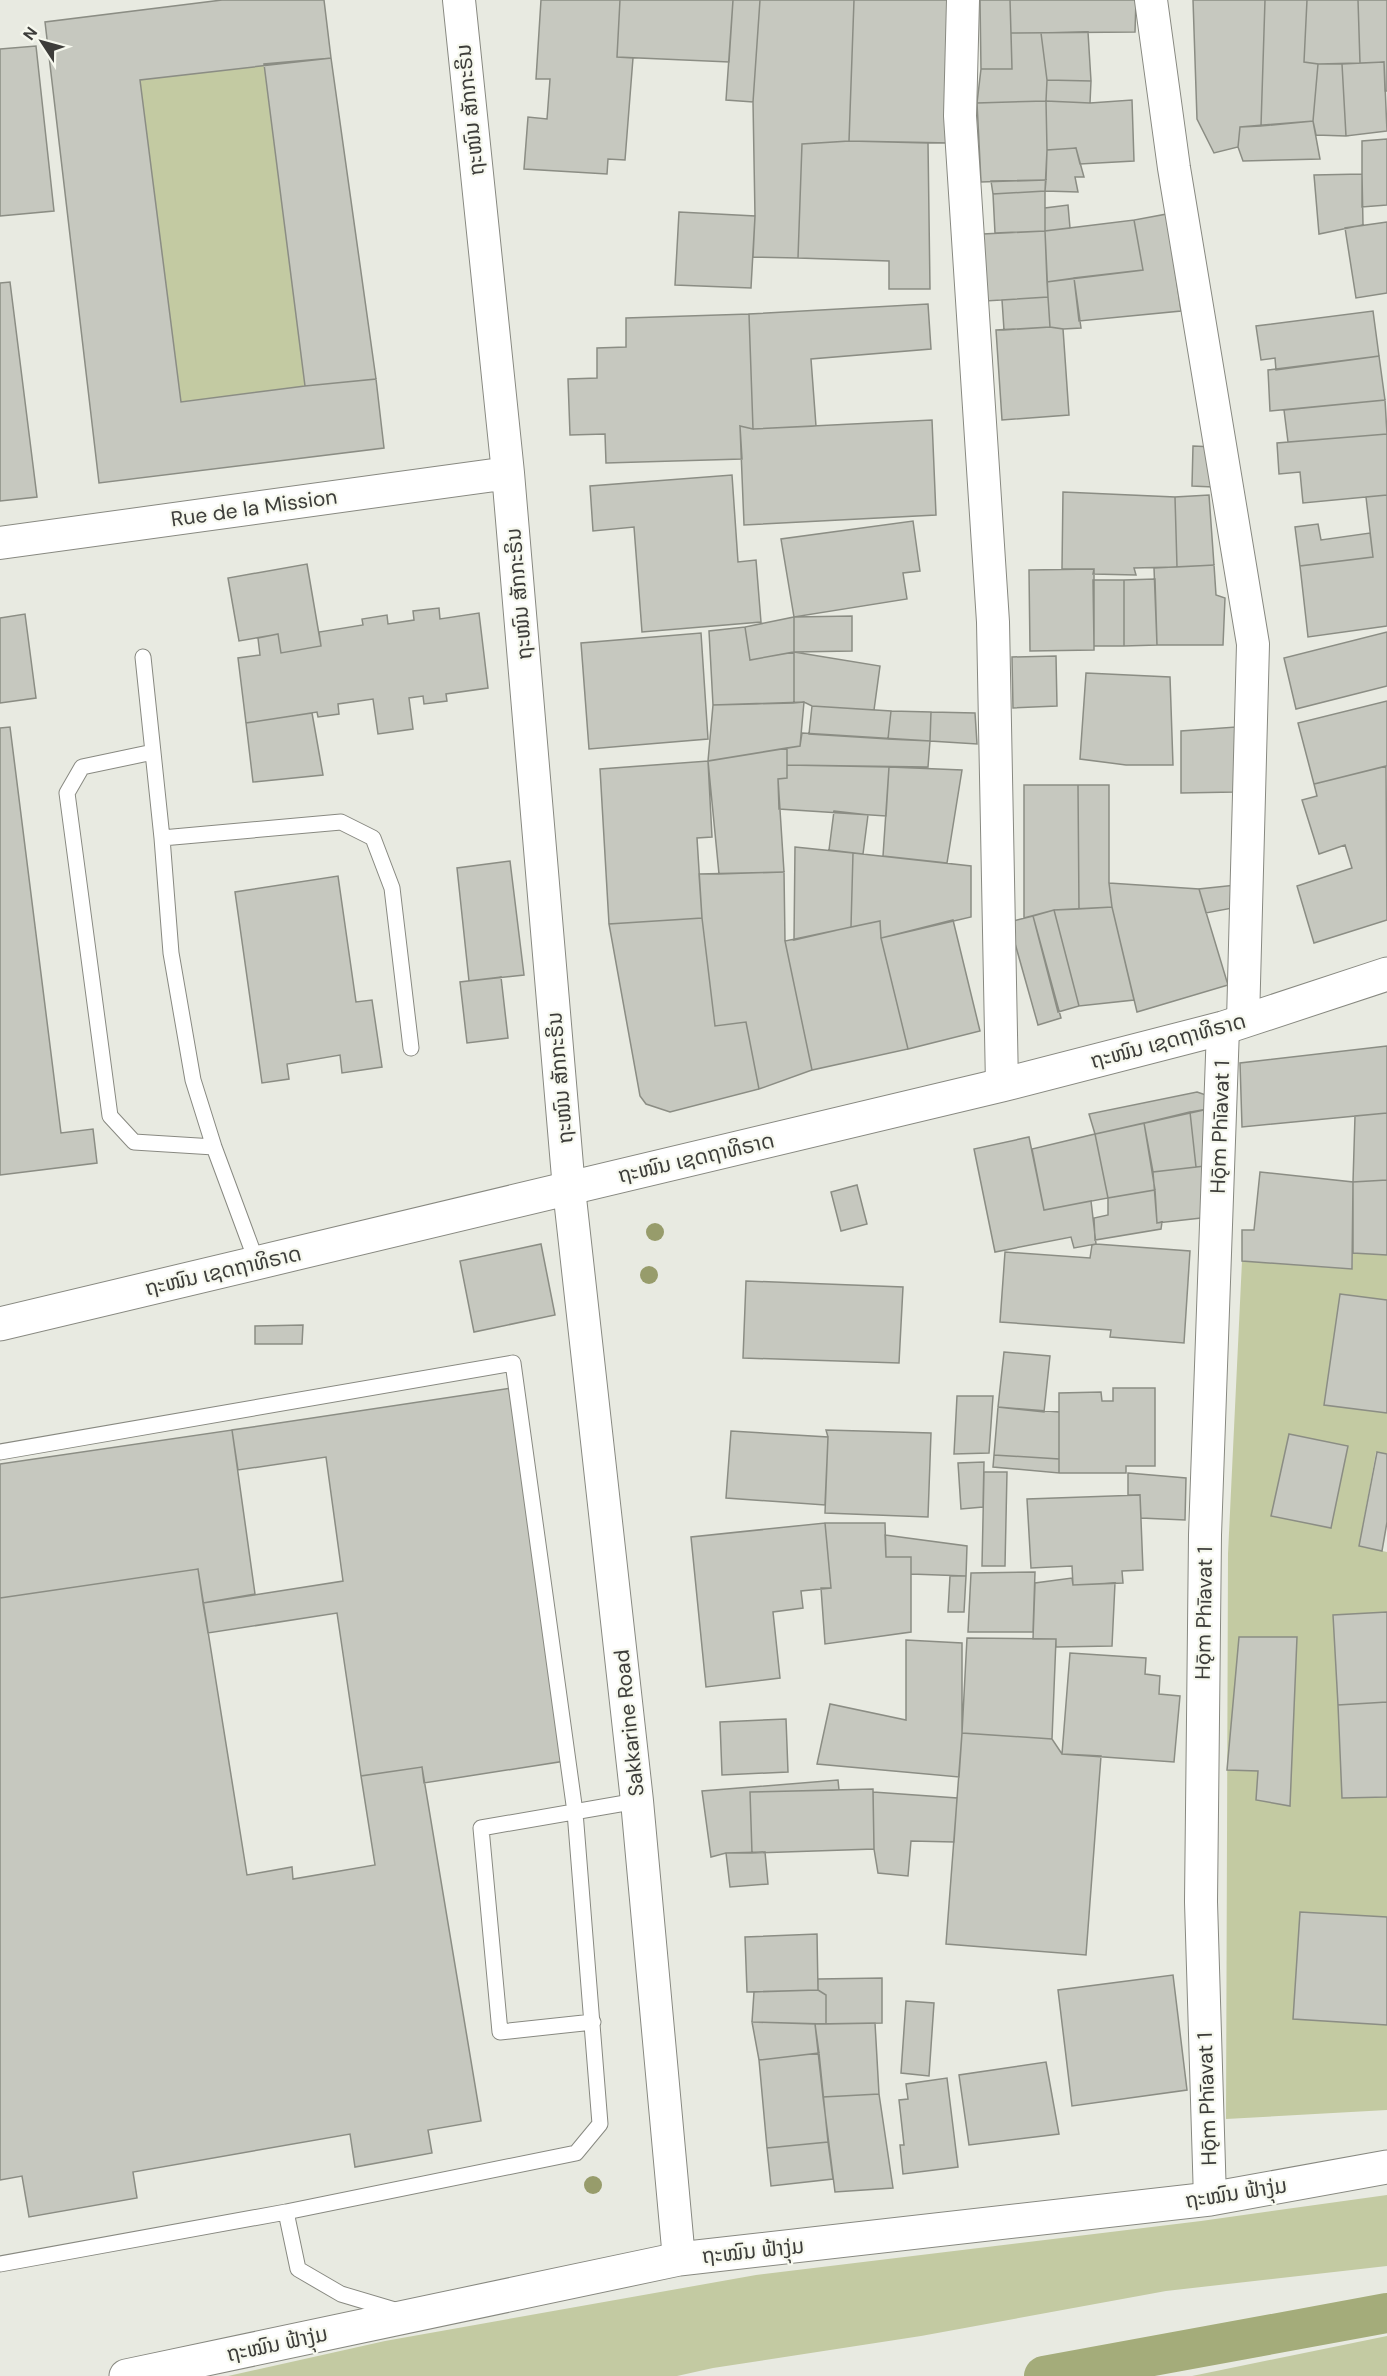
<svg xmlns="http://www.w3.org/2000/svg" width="1387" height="2376" font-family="'DM Sans','Noto Sans Lao',sans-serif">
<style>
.green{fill:#c3caa2}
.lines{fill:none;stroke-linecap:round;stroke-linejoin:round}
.canal{stroke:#a4ac7a;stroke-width:40}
.building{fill:#c6c8bf;stroke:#8b8d84;stroke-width:1.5}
.service-casing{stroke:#888981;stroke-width:17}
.minor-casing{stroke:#888981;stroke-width:34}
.tertiary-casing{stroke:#888981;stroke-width:35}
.primary-casing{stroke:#888981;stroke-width:35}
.service{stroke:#fff;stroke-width:15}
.minor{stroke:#fff;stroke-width:32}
.tertiary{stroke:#fff;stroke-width:33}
.primary{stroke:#fff;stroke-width:33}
.tree{fill:#979c6b}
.labels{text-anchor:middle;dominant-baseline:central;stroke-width:4.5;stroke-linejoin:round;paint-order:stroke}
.street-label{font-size:21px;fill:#3d3d3a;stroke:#f6f8ee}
</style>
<rect width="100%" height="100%" fill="#e8eae1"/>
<path class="green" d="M264,64L305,386L181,402L140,80Z
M1353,1253L1387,1255V1454L1376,1452L1359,1546L1387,1552V2110L1226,2119L1228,1554L1242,1261L1352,1269Z
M1387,2195V2266L1166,2291L921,2336L713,2368L677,2376H228L385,2341L756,2275L1201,2221Z
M1387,2336V2376H1192Z"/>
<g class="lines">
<path class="canal" d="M1044,2376L1387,2313"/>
</g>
<path class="building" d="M222,0H324L331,58L140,80L181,402L305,386L376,379L384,448L99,483L45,22Z
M541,0H620L617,57L633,58L625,160L608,159L607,174L524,169L528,117L547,119L550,79H536Z
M620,0H733L729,62L617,57Z
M733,0H760L753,102L726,100Z
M760,0H854L849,141L802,144L798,258L753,257L755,216L753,102Z
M854,0H956L951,143L849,141Z
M980,0H1010L1012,69H981Z
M1010,0H1136L1135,32L1011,33Z
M1193,0H1265L1261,126L1240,127L1238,147L1214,153L1197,119Z
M1265,0H1307L1304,62L1318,64L1313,121L1261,126Z
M1307,0H1358L1360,63L1318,64L1304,62Z
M1358,0H1387V91H1385L1384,62L1360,63Z
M1088,32L1091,81L1047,80L1041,33Z
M1011,33H1041L1047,80L1046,101L977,103L981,69H1012Z
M36,46L54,211L0,216V49Z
M331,58L376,379L305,386L264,64Z
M1384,62L1387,131L1346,136L1342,64Z
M1318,64H1342L1346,136L1316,135L1313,121Z
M1047,80L1091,81L1090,103L1046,101Z
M1132,100L1134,161L1080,164L1076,148L1047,150L1046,101L1090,103Z
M1046,101L1047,150L1046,180L981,182L977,103Z
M1313,121L1320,159L1243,161L1238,147L1240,127Z
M1387,139V205L1362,207V141Z
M849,141L928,143L930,289H889V261L798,258L802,144Z
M1076,148L1084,177H1075L1078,192L1045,191L1047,150Z
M1362,174L1363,225L1319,234L1314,175Z
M1046,180L1045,191L993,194L991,181Z
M1045,191V231L995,233L993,194Z
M1068,205L1070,228L1045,231V208Z
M679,212L755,216L751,288L675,285Z
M1167,214L1181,311L1079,321L1074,278L1143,270L1134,220Z
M1134,220L1143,270L1047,282L1045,231Z
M1387,222V293L1356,298L1345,228Z
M1045,231L1048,297L985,301L983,234Z
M1074,278L1081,328L1063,329L1050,327L1047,282Z
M10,282L37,497L0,501V283Z
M1048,297L1050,327L1004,330L1002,300Z
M928,304L931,349L811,359L816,426L753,429L749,314Z
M1373,311L1379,356L1276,370L1275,358L1261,360L1256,326Z
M749,314L753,429L740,426L742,459L606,463L605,434L570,435L568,379L597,378V348L626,347V318Z
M1050,327L1063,329L1069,415L1002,420L996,330Z
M1379,356L1385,400L1270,411L1268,370Z
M1385,400L1387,434L1288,442L1284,410Z
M932,420L936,515L744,525L740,426L753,429Z
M1387,434V495L1303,503L1300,472L1279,474L1277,443Z
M1193,446L1214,447L1213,487L1192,486Z
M732,475L738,562L756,560L761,622L642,632L634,527L593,531L590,486Z
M1063,492L1175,497L1177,567L1134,568L1136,575L1093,574L1094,569H1062Z
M1209,495L1214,565L1177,567L1175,497Z
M1387,495V626L1308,637L1300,566L1373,557L1366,497Z
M913,521L920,571L903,573L907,599L794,617L781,539Z
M1318,524L1321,540L1370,533L1373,557L1300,566L1295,527Z
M307,564L321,646L281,653L278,634L239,641L228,578Z
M1214,565L1216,595L1225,598L1223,645H1157L1154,568Z
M1094,569V650L1030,651L1029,570Z
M1155,579L1157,645L1124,646V580Z
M1093,580H1124V646H1094Z
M439,608L440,619L479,613L488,688L446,694L447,701L424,704L423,696L409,698L413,729L378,734L373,699L338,704L339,714L318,717L317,712L246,723L238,658L260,655L258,638L278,634L281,653L321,646L319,632L363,625L362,619L387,615L388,624L414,620L413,611Z
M25,614L36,698L0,703V618Z
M852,616V651L794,652V617Z
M794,617V652L750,660L745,627Z
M745,627L750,660L794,652V703L713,705L709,631Z
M1387,632V686L1296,709L1284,658Z
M701,633L708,739L589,749L581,643Z
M794,652L880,666L874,710L812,706L804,702L794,703Z
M1056,656L1057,706L1013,708L1012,657Z
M1086,673L1170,677L1173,765H1126L1080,759Z
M1387,701V766L1314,784L1298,723Z
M804,702L800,746L708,761L713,705Z
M812,706L891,711L888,739L809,734Z
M891,711L931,712L930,741L888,739Z
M931,712L975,713L977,744L930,741Z
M312,713L323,775L253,782L246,723Z
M10,727L61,1133L93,1129L97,1163L0,1175V728Z
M1236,727L1235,792L1181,793V731Z
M802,733L930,741L928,767L787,765V748L800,746Z
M787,748V778L778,779L784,872L719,874L708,761Z
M708,761L712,837L697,838L702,918L609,924L600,769Z
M787,765L889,767L886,816L779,809L778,779L787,778Z
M1386,766L1387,920L1314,943L1297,886L1352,868L1345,845L1319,854L1302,800L1317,796L1314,784Z
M889,767L962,770L947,863L883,856Z
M1024,785H1078L1079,909L1054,910L1024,918Z
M1078,785H1109V883L1112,907L1079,909Z
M834,811L868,815L863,854L829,850Z
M795,847L853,853L851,927L794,940Z
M853,853L971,866V917L881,938L880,921L851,927Z
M510,861L524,975L469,981L457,868Z
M784,872L785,941L812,1070L759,1089L746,1022L715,1026L702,918L699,874Z
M338,876L356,1002L372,1000L382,1067L342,1073L340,1055L287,1064L289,1079L262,1083L235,892Z
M1109,883L1199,889L1228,985L1137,1012L1112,907Z
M1236,885L1238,907L1206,913L1199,889Z
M1112,907L1134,1000L1079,1006L1054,910Z
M1054,910L1079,1006L1058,1012L1033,916Z
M1033,916L1061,1018L1038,1025L1009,922Z
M702,918L715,1026L746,1022L759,1089L670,1112L646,1104L640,1096L609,924Z
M953,920L980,1031L908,1049L881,938Z
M880,921L881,938L908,1049L812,1070L785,941Z
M501,977L508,1038L467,1043L460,982Z
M1387,1046V1113L1242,1127L1240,1063Z
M1197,1092L1206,1095L1213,1108L1095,1134L1089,1114Z
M1213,1108L1205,1166L1196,1167L1190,1112Z
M1190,1112L1196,1167L1153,1172L1144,1123Z
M1387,1113V1180L1353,1182L1355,1116Z
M1144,1123L1155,1190L1108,1198L1095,1134Z
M1095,1134L1108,1198L1044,1210L1032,1149Z
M1029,1137L1044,1210L1091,1201L1096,1244L1074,1248L1071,1237L995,1252L974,1149Z
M1205,1166L1210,1217L1157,1223L1153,1172Z
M1260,1172L1353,1182L1352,1269L1242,1261V1230H1254Z
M1387,1180V1255L1353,1253V1182Z
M857,1185L867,1224L841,1231L831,1192Z
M1155,1190L1157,1223L1162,1222L1161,1229L1095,1240L1094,1218L1108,1215V1198Z
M541,1244L555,1315L474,1332L460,1261Z
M1096,1244L1190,1251L1184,1343L1110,1337L1111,1330L1000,1322L1005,1252L1090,1258L1092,1245Z
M746,1281L903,1287L899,1363L743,1358Z
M1340,1294L1387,1300V1413L1324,1405Z
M303,1325L302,1344H255V1326Z
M1004,1352L1050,1356L1044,1412L998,1407Z
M511,1388L565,1761L424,1783L422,1767L361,1776L337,1613L208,1633L203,1603L343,1581L326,1457L238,1470L232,1430Z
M1113,1388H1155V1466H1126V1473H1059V1393L1101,1392L1102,1401H1113Z
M957,1396H993L989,1453L954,1454Z
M998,1407L1059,1412V1459L994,1455Z
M232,1430L255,1594L203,1603L198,1569L0,1598V1464Z
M826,1430L931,1433L928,1517L825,1513L828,1437Z
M731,1431L828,1437L825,1505L726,1498Z
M1289,1434L1348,1446L1331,1528L1271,1516Z
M1377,1452L1387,1454V1522L1382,1551L1359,1546Z
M994,1455L1059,1459V1473L993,1467Z
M984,1462L983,1507L961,1509L958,1463Z
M984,1472H1007L1005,1566H982Z
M1128,1473L1186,1478L1185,1520L1141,1518L1140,1495H1128Z
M1140,1495L1143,1570L1122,1571L1123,1583L1073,1585L1072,1566L1031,1568L1027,1499Z
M825,1523L831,1588L801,1591L803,1608L773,1612L780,1678L706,1687L691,1537Z
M825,1523H885L886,1557H911V1632L825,1644L821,1588H831Z
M885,1535L967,1546L966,1576L911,1574V1557H886Z
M198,1569L247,1875L292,1867L293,1879L375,1865L361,1776L422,1767L481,2121L428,2130L432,2153L355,2167L350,2134L133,2172L137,2198L29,2217L22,2176L0,2180V1598Z
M1035,1572L1033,1632H968L971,1573Z
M950,1576H966L964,1612H948Z
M1072,1578L1073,1585L1115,1583L1112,1646L1056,1647V1639H1033L1035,1583Z
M1387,1612V1702L1338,1705L1333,1615Z
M1239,1637H1297L1290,1806L1256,1800L1258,1771L1227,1770Z
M967,1638L1056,1639L1052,1739L962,1733Z
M906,1640L962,1643V1733L959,1777L817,1764L830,1704L906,1720Z
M1070,1653L1146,1658L1145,1674L1160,1676L1159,1694L1180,1696L1174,1762L1062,1754Z
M1387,1702V1797L1342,1798L1338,1705Z
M786,1719L788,1772L722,1775L720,1722Z
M962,1733L1052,1739L1062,1754L1101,1756L1086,1955L946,1944Z
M838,1780L839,1790L750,1792L752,1853H726L711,1857L702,1791Z
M873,1789L874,1849L752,1853L750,1792Z
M873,1792L957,1798L954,1842L911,1841L908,1876L878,1873L874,1849Z
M765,1852L768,1884L730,1887L726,1853Z
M1300,1912L1387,1917V2025L1293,2019Z
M817,1934L818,1990L747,1992L745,1937Z
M1173,1975L1187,2090L1072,2106L1058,1990Z
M882,1978V2023L826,2024V1995L818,1990V1979Z
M818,1990L826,1995V2024L752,2022L754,1992Z
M906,2001L934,2003L929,2076L901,2073Z
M752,2022L815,2024L819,2053L759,2060Z
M875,2023L879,2094L823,2097L815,2024Z
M819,2053L828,2142L767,2148L759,2060Z
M1046,2062L1059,2134L969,2145L959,2075Z
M947,2078L958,2167L903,2174L900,2145H904L899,2100L908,2099L906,2084Z
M879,2094L893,2188L835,2192L823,2097Z
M828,2142L833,2179L771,2186L767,2148Z"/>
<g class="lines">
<g class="service-casing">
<path id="service" d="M143,657L162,838L171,953L193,1080L214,1147L257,1263
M153,752L82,767L67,793L110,1116L134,1142L214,1147
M162,838L341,822L373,838L392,888L411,1048
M0,1452L513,1363L575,1812L600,2124L576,2153L286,2212
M593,2022L500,2032L481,1828L637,1801
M0,2264L286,2212L298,2269L341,2294L398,2311"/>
</g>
<g class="minor-casing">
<path id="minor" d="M459,0L508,473L569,1189L637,1801L679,2259
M963,0L960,116L993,622L1002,1085
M1151,0L1174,168L1253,644L1243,1021
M0,543L508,473
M1210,2199L1201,1902L1205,1535L1223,1028"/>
</g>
<g class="tertiary-casing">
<path id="tertiary" d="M126,2376L679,2259L1210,2199L1387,2167"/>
</g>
<g class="primary-casing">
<path id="primary" d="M0,1324L1002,1085L1223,1028L1387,974"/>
</g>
<use href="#service" class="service"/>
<use href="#minor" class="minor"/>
<use href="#tertiary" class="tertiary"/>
<use href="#primary" class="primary"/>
</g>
<g class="tree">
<circle cx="655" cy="1232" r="9"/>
<circle cx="649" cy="1275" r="9"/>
<circle cx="593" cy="2185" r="9"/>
</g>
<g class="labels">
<g class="street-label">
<text transform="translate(470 110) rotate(-96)">ຖະໜົນ ສັກກະຣິນ</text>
<text transform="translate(254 508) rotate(-8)">Rue de la Mission</text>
<text transform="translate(519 594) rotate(-95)">ຖະໜົນ ສັກກະຣິນ</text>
<text transform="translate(1168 1041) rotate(-15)">ຖະໜົນ ເຊດຖາທິຣາດ</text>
<text transform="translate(560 1078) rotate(-95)">ຖະໜົນ ສັກກະຣິນ</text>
<text transform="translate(1220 1127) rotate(-88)">Hǭm Phīavat 1</text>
<text transform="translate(696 1158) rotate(-13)">ຖະໜົນ ເຊດຖາທິຣາດ</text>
<text transform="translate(223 1271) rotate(-13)">ຖະໜົນ ເຊດຖາທິຣາດ</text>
<text transform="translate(1204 1613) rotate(-89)">Hǭm Phīavat 1</text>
<text transform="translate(629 1723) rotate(-96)">Sakkarine Road</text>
<text transform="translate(1207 2099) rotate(-92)">Hǭm Phīavat 1</text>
<text transform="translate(1236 2193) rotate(-9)">ຖະໝົນ ຟ້າງຸ່ມ</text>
<text transform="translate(753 2251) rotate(-6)">ຖະໝົນ ຟ້າງຸ່ມ</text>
<text transform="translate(277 2344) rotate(-12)">ຖະໝົນ ຟ້າງຸ່ມ</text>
</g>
</g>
<g transform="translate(42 42) rotate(306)" stroke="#f6f8ee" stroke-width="4.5" paint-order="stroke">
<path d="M0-4.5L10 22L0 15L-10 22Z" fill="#3d3d3a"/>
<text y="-9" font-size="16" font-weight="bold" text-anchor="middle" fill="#3d3d3a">N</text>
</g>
</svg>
